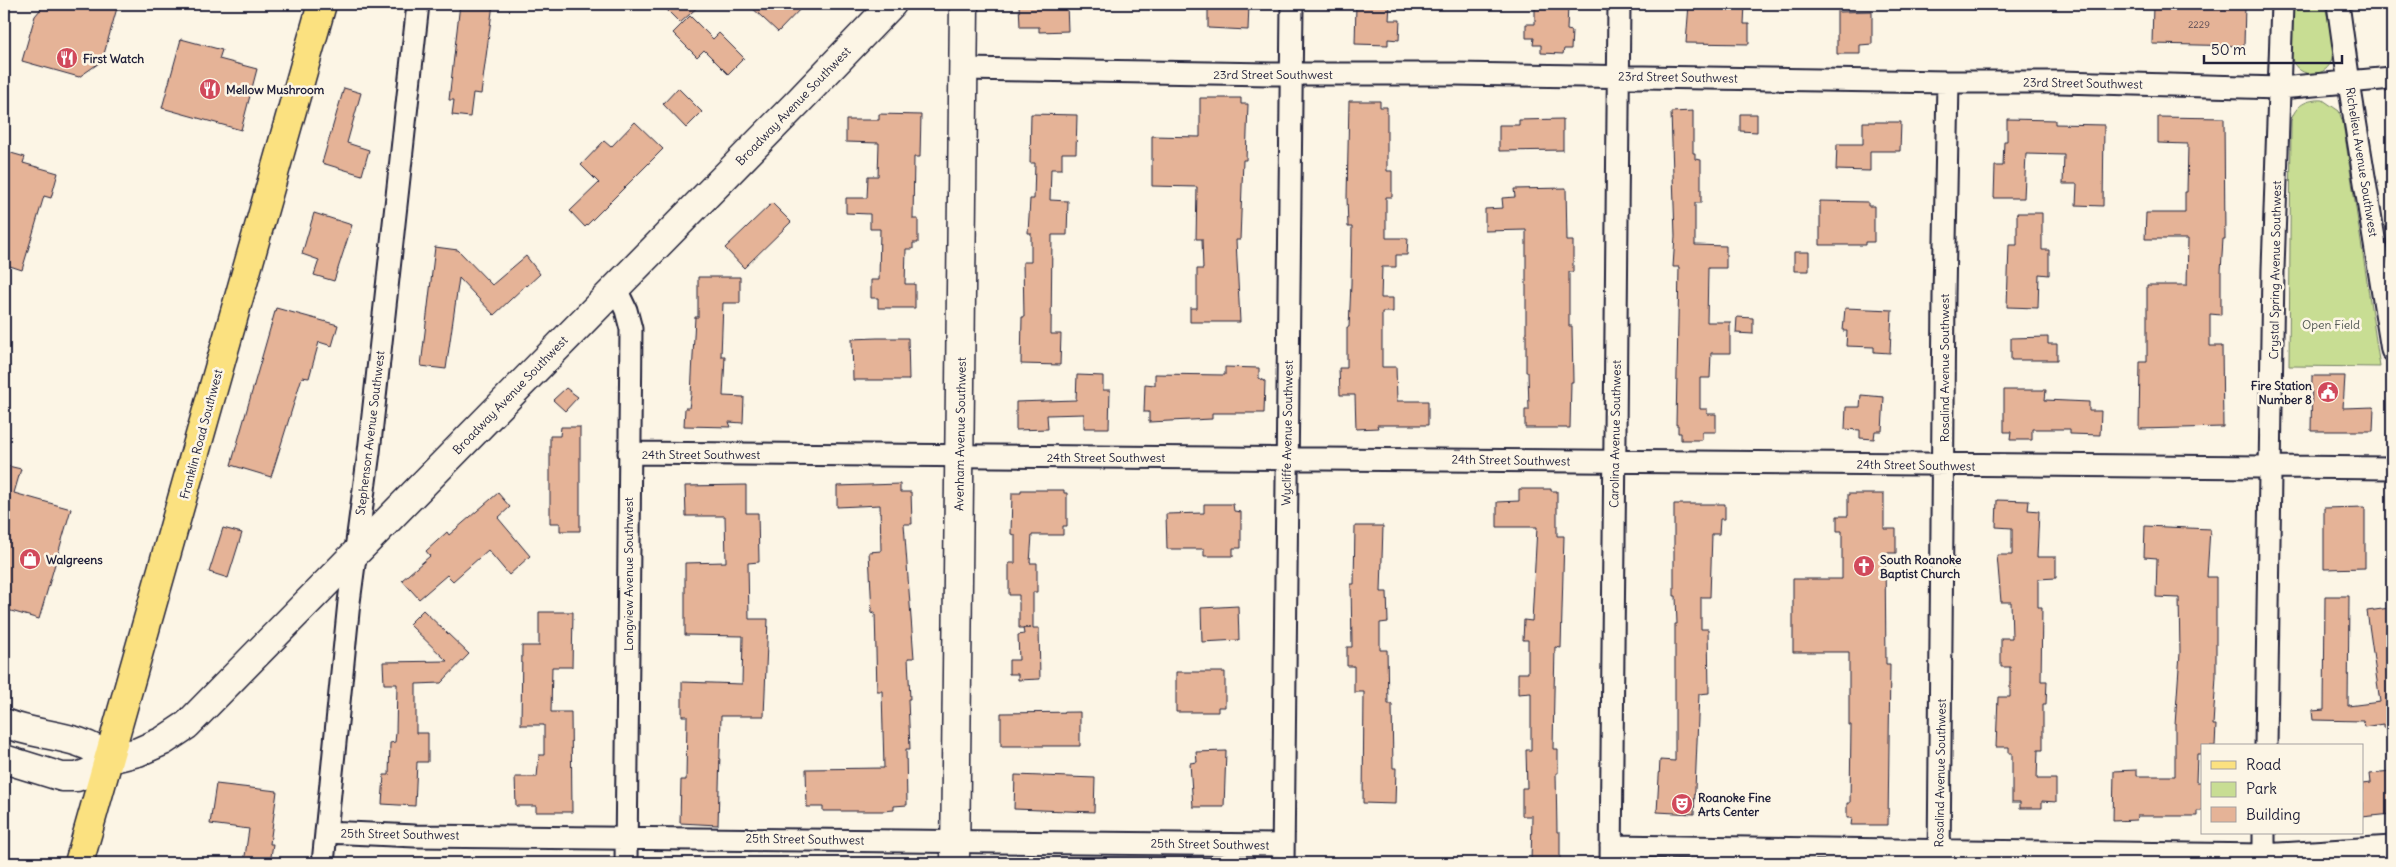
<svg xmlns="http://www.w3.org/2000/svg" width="2396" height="867" font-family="Delius,sans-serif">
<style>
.green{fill:#c8dd93;stroke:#758067}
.building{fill:#e5b397;stroke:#22223b}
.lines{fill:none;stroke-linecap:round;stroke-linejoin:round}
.street-casing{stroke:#22223b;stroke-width:25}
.secondary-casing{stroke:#22223b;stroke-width:31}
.primary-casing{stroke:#22223b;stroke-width:31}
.street{stroke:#fcf5e5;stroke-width:21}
.secondary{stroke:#fcf5e5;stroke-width:28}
.primary{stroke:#fbe180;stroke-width:28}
.labels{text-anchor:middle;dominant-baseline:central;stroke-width:5;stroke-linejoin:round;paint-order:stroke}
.number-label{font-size:10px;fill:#534652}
.poi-label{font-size:12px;font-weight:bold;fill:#22223b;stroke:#fcf5e5;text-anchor:start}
.street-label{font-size:12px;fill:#22223b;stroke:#fcf5e5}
.park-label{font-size:12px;fill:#545a55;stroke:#fcf5e5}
</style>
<rect width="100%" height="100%" fill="#fcf5e5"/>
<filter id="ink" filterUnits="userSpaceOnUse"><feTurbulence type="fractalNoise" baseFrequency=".02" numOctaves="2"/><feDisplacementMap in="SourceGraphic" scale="10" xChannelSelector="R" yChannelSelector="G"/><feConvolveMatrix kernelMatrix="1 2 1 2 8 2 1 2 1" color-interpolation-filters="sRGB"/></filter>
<g filter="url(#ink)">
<path class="green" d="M2292,4H2325C2327,17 2335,46 2332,58C2328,79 2298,79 2292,59C2288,42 2292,20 2292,4Z
M2323,100L2339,111L2343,123L2380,367L2289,366L2291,121C2295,105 2307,99 2323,100Z"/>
<path class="building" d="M45,4H101L117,8L102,61L79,77L22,61L35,16Z
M460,4H493L481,94L473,93L470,117L452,115L454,100H449Z
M661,4H701L680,23Z
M748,4H805L778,32Z
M1019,4H1067L1068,31L1039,32V27H1020Z
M1208,4H1249L1248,30L1208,28Z
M1356,4H1390L1389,20H1400L1399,40L1388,39V45L1355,44Z
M1535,4H1568L1567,30L1572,31L1571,49H1564L1563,54L1541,53V45H1533L1534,38H1526V24H1535Z
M1689,4H1745L1744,24H1749V44L1686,43Z
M2153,4H2245L2244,46L2152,44Z
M1872,11V44L1860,45V54H1837V12Z
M690,16L713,39L719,33L744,58L728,74L704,50L697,57L673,33Z
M181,39L222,50L219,59L257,69L241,130L162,108Z
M344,88L361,93L347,143L369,150L362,175L322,163Z
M678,88L702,112L686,128L663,104Z
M1200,98H1241V104H1248L1246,160H1243L1240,240H1236L1240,322H1190V308H1197V269H1203L1202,239H1196L1197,187L1152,186V136L1200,137Z
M1349,101H1380V107H1387V171H1392V197H1386V238H1408L1407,255H1396V267H1382L1381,298H1393V312H1382V367H1396L1397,401H1428V425H1377L1378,428L1356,429L1355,395H1340L1339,368H1347V327H1349L1351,284L1352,227H1348L1347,197Z
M1693,111V153H1695V159L1701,160V203H1695V245L1726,246V268H1708L1707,322H1730V353H1711L1710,378H1700V409H1707V414H1716V432H1702V440H1681V433H1678V425H1676L1679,267H1673L1675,236L1671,112Z
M879,114L921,115L920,157H914L913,219H918V243H913V249H906L905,284H915V308H878V298H871V280H879L880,229H870V214L846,213V198H867L868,176H878L879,143L846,142V120H879Z
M1031,114L1077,115L1076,153H1062V169H1051L1050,200L1068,201L1067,235H1052L1051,334H1061L1060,365L1021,364L1022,317H1024L1023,262H1031V233H1028L1030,199H1034L1035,163H1030Z
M1740,114H1757V132L1740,131Z
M2158,117L2224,118L2225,239H2223L2221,271V315L2210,314V346H2222L2223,427L2139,429L2140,362H2147V285H2187L2188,239H2145L2146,213H2185V192H2187L2188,144L2158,143Z
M1563,119V150L1499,151V125H1519V120Z
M2007,119L2055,120V124L2104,125L2103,206L2076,205L2077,184H2063L2064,155L2026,154L2024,198H1994L1995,166H2003L2004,141H2007Z
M635,122L663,149L585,227L570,211L599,183L581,165L604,141L611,147Z
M1863,122H1901L1900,151H1870V171L1836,170L1837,144H1863Z
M4,151L25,157L23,163L58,173L51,198L44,196L22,270L4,264Z
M1566,188L1567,241H1573V272H1569V326H1572L1573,382H1571L1570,428H1525V410H1529L1528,372H1526V230L1485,231V209L1503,208L1502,198L1515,197L1514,189Z
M1820,201L1868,202V206H1874V242H1865V245H1820Z
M772,203L791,222L744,268L725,248Z
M314,213L352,225L334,281L314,275L319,260L302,254Z
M2017,213H2042V250H2049V275L2039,274L2038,308L2007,307L2009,245H2017Z
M435,247L458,250L492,285L526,256L540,274L527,286L526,285L494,315L459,278L446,369L421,366Z
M1794,252H1809V271H1794Z
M698,277H740V303H723L721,356H725L723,396L744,397L743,423L729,422L731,427L684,426L685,408H689L691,395L695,317H698Z
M276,308L338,325L332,346L319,342L309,378L302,377L271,477L231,465Z
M1845,308L1892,310L1890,353L1874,352V347L1846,346L1847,331H1843Z
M1737,317L1753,318V334L1736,333Z
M2048,337V344H2057V360H2011V338Z
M877,338H908L909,380H853L852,339Z
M1225,367L1259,368V378L1265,381L1264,413H1212V419L1149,422V412H1144L1145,384L1155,385V374L1225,375Z
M1077,375L1103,376V390H1110L1109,428H1084V414L1047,415L1048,429L1016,430V402L1076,400Z
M2312,376H2345L2343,408L2374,407L2373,431H2311Z
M566,388L578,397L565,411L553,400Z
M2004,390H2046L2045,400L2089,402V411H2101L2100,435L2070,434V429H2032V440H2010L2011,432H2004Z
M1861,395L1884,397L1882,431H1875L1874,439L1860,438V430L1845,429L1846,407H1860Z
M561,427H580V531H560V523H550V436H560Z
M4,465L21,469L14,493L71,509L39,619L4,609Z
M900,484V492H911L912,524H904L914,658H908L910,699H908L910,749H906L907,805L894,806V810L883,811H823V807H807L806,769L884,768L882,691H877L875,612L872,613L869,552L881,551L880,505L837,507V486Z
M746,485V513H758L759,562L748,563L749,619H768L764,716H721L718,825L680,823L681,780H686L687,716H682V682L742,684L743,636L685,635V563L726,562L725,516H686L685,486Z
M1519,489H1551V491H1557V536H1564L1561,648L1555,647L1554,693L1553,749H1558V773H1556L1557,832H1560V863H1531L1532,816H1522V788H1527L1526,750H1531V693L1518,694V673H1528V640H1523L1524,620L1532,621L1537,527H1497V502L1519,501Z
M1021,490H1064V493H1067V526H1063V535H1032L1030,563H1037V592H1033V628H1039L1040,679L1018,680V674H1009V660H1019L1018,635L1024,634L1023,628H1031H1019V595H1009V563H1015V535L1011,534L1012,493H1021Z
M498,493L510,507L498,518L530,556L509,575L488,550L453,581L447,575L419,599L402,580L430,556L426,551L447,532L449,535Z
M1848,494H1884V529H1896V553H1885L1886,664H1890L1888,825H1851L1852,818H1847V803H1850L1851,725H1849V652H1793V579H1842V531H1837V516H1848Z
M1997,500L2029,501L2028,510L2039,511L2037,557H2056V578L2038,579V607H2042L2041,681H2047L2046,704H2043V750H2038L2037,779H2056V802L2042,801V808H2020V802H2012V753H2009V747H1996L1998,697H2010V667H2001V638H2012L2011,602H2001L1997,555H2012V528L1996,527Z
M1204,504H1233L1234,511L1241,512V548H1233V556H1204V549H1167L1166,514L1204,513Z
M1674,504H1725V519H1720L1719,534H1712L1710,597H1701V629H1708L1709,693L1699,694L1694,814L1657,812L1660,760L1675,761V624H1677L1676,596H1674Z
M2365,507V568L2324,569V508Z
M1355,526H1383L1381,592H1387L1388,622L1380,623V650H1387L1388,704H1392L1393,768H1396L1395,804L1363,803L1364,692H1354V666H1347V647H1352L1351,584H1354Z
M2145,526L2210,529L2207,577H2216V676L2213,725H2216L2215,746H2202V754H2197L2196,782H2202V811H2197V816H2137L2136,820L2113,821L2114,771L2137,770V776H2175V725L2180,653L2179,598L2156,597L2157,558L2144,557Z
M223,528L242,533L228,578L209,572Z
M2325,596H2349L2348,706L2380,702L2367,611L2390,608L2392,627V727L2383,728V724L2364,727L2363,721L2313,720L2312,711L2324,710Z
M1238,606L1239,640L1202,642L1201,608Z
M423,610L469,654L441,683L416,684V733H428V762H417L415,806L382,804L384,775H389L390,743L395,742L396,733L397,684H384L383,662L447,661L409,624Z
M539,612H573L572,667H552L551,712H571L572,812H536V806H516L515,777H537L539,755H544V725H521L522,646H539Z
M1176,672H1225V707H1218V712H1176Z
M1080,712V746H1001V713Z
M1226,751L1224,807H1193L1190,763L1197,762L1196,752Z
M2392,772V814L2362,817V784L2371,783L2370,774Z
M1015,775L1095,778L1094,812L1014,809Z
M216,784L277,791L270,844H273L270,863H244L249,829L210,824Z"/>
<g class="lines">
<g class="street-casing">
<path id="street" d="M2338,4L2349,83L2392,350
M963,69L1271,74H1455L1948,82H2060L2280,88L2392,78
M615,287L626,310L631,329L626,863
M629,453L2392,468
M2266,746L2273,269L2282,4
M326,832L415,836L1283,845
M1611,846L2264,855L2392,847
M323,863L349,602L369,452L418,4
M1283,863L1292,4
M1611,863L1619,4
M1939,863L1944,296L1948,82
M2264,863V833"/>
</g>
<g class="secondary-casing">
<path id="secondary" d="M4,723C42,738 78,733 110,759
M4,759L62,777H77L101,768L110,759L138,752L163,741L187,725L798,102L892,4
M955,863L964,4"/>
</g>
<g class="primary-casing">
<path id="primary" d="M79,863C162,577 239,290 322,4"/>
</g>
<use href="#street" class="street"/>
<use href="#secondary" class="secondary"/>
<use href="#primary" class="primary"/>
</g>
</g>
<defs>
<g id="restaurant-disc" transform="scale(1.125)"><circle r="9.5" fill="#d1495b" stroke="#fcf5e5"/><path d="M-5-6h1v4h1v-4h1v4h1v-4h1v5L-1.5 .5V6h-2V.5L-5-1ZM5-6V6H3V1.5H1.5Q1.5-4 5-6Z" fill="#fff"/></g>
<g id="civic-disc" transform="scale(1.125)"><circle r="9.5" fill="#d1495b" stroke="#fcf5e5"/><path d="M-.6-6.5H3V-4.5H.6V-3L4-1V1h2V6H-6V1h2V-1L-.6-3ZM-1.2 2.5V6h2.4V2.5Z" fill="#fff"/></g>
<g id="shop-disc" transform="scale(1.125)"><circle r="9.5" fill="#d1495b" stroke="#fcf5e5"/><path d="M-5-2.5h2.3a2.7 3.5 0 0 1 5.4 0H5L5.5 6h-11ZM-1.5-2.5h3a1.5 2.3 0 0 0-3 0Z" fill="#fff"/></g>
<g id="church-disc" transform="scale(1.125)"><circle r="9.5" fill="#d1495b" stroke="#fcf5e5"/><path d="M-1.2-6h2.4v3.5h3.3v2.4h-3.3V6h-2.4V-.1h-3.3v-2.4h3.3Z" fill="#fff"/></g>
<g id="theatre-disc" transform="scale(1.125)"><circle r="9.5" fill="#d1495b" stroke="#fcf5e5"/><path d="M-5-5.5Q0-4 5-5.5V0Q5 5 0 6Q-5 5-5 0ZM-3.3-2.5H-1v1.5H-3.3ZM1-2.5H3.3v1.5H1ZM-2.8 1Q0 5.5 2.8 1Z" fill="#fff"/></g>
</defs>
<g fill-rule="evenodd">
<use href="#restaurant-disc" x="67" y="58"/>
<use href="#restaurant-disc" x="210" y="89"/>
<use href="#civic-disc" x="2328" y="392"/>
<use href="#shop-disc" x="30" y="559"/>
<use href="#church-disc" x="1864" y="566"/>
<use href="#theatre-disc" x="1682" y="804"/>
</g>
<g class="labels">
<g class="number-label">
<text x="2199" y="24">2229</text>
</g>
<g class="poi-label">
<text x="83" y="58">First Watch</text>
<text x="226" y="89">Mellow Mushroom</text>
<text x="2312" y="385" text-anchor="end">Fire Station<tspan x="2312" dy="14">Number 8</tspan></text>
<text x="46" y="559">Walgreens</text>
<text x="1880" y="559">South Roanoke<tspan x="1880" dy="14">Baptist Church</tspan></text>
<text x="1698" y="797">Roanoke Fine<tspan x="1698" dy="14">Arts Center</tspan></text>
</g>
<g class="street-label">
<text x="1273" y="74">23rd Street Southwest</text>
<text transform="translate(1678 77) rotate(1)">23rd Street Southwest</text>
<text transform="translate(2083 83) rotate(1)">23rd Street Southwest</text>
<text transform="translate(793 106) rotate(-46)">Broadway Avenue Southwest</text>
<text transform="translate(2362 162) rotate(81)">Richelieu Avenue Southwest</text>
<text transform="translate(2275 270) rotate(-89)">Crystal Spring Avenue Southwest</text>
<text transform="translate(1944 368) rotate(-90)">Rosalind Avenue Southwest</text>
<text transform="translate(510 395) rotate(-46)">Broadway Avenue Southwest</text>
<text transform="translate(370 433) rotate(-83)">Stephenson Avenue Southwest</text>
<text transform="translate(1287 433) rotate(-89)">Wycliffe Avenue Southwest</text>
<text transform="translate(201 434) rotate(-75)">Franklin Road Southwest</text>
<text transform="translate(960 434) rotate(-89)">Avenham Avenue Southwest</text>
<text transform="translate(1615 434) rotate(-89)">Carolina Avenue Southwest</text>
<text x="701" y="454">24th Street Southwest</text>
<text x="1106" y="457">24th Street Southwest</text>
<text transform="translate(1511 460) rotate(1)">24th Street Southwest</text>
<text transform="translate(1916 465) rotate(1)">24th Street Southwest</text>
<text transform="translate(628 574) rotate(-90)">Longview Avenue Southwest</text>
<text transform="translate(1940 773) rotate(-89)">Rosalind Avenue Southwest</text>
<text transform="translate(400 834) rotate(1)">25th Street Southwest</text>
<text transform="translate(805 839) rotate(1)">25th Street Southwest</text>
<text transform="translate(1210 844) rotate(1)">25th Street Southwest</text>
</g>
<g class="park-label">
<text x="2331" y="324">Open Field</text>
</g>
</g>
<rect width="2396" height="867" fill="none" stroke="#fcf5e5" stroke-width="20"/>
<rect x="10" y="10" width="2376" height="847" fill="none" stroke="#22223b" stroke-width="2" filter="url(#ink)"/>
<rect x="2201" y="744" width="162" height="90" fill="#fcf5e5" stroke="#a5a1a1"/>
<rect x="2211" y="761" width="25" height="8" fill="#fbe180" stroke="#a5a1a1"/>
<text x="2246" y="770" font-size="15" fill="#22223b">Road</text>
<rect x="2211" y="782" width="25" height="15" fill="#c8dd93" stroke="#a5a1a1"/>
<text x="2246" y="794" font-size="15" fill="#22223b">Park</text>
<rect x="2211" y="807" width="25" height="15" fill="#e5b397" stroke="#a5a1a1"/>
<text x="2246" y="820" font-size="15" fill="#22223b">Building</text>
<path d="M2204 55v8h138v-8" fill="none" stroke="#22223b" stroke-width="2.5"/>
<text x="2211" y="55" font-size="15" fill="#22223b" stroke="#fcf5e5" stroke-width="4" paint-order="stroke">50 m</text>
</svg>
